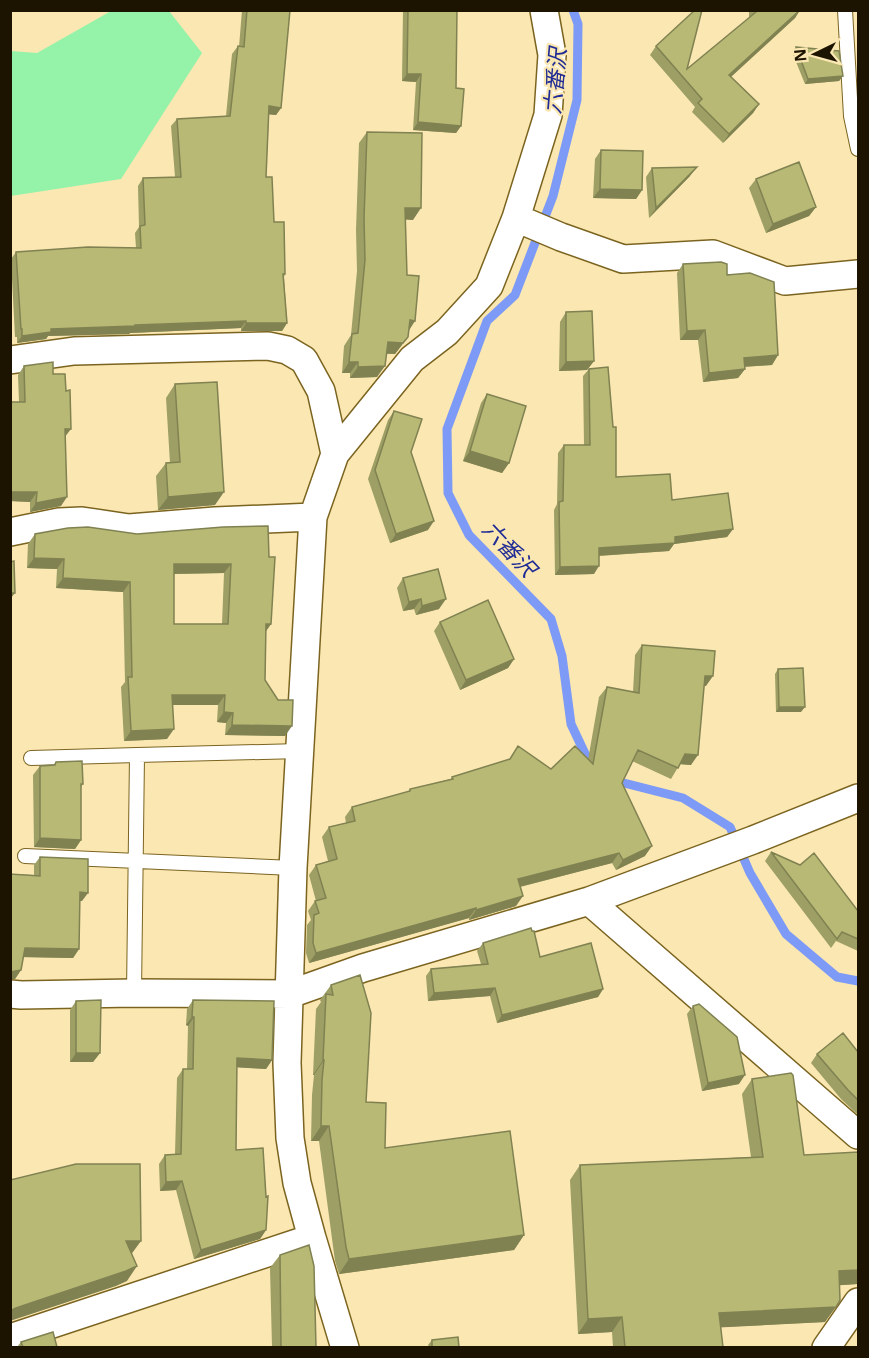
<svg xmlns="http://www.w3.org/2000/svg" width="869" height="1358" font-family="'Noto Sans','Noto Sans JP',sans-serif">
<style>
.green{fill:#95f3a9}
.lines{fill:none;stroke-linecap:round;stroke-linejoin:round}
.stream{stroke:#7d9af6;stroke-width:9}
.lane-casing{stroke:#7b6420;stroke-width:16}
.street-casing{stroke:#7b6420;stroke-width:30}
.lane{stroke:#fff;stroke-width:14}
.street{stroke:#fff;stroke-width:27}
.wall{fill:#9d9f65;fill-rule:evenodd}
.shaded-wall{fill:#808252}
.building{fill:#b7b975;stroke:#808252;stroke-width:1.5;fill-rule:evenodd}
.labels{text-anchor:middle;dominant-baseline:central;stroke-width:4.5;stroke-linejoin:round;paint-order:stroke}
.water-label{font-size:22px;font-style:italic;fill:#202c95;stroke:#fbe7b2}
</style>
<rect width="100%" height="100%" fill="#fbe7b2"/>
<path class="green" d="M111,11H169L202,53L121,179L11,196V51L37,53Z"/>
<g class="lines">
<path class="stream" d="M573,10L578,24L577,100L553,196L515,295L487,321L447,429L448,493L469,535L551,619L562,656L571,724L587,758L598,766
M612,776L620,782L683,798L730,827L750,873L786,934L837,977L858,981"/>
<g class="lane-casing">
<path id="lane" d="M845,10L851,116L858,149
M31,758L137,755
M25,856L293,868
M134,993L137,755L300,751"/>
</g>
<g class="street-casing">
<path id="street" d="M516,218L561,237L623,259L713,254L785,281L858,274
M10,360L74,351L268,346L287,350L304,360L321,391L335,454
M10,532L59,522L82,521L129,528L215,521L313,517
M589,901L858,1135
M10,994L21,995L134,993L290,994L363,968L589,901L753,840L858,798
M10,1338L312,1238
M345,1348L312,1238L297,1183L290,1138L287,1063L293,868L313,517L335,454L412,359L447,332L489,286L516,218L548,115L552,55L544,10
M826,1348L858,1302"/>
</g>
<use href="#lane" class="lane"/>
<use href="#street" class="street"/>
</g>
<path class="wall" d="M242,10H290L281,108L276,115L269,114L266,177L274,222L285,274L284,277L287,323L282,331H241V328L130,333L129,334L48,336L46,339L17,343V337H15L11,259L16,252L136,248L135,233L139,227L138,186L143,178L175,177L171,126L177,119L226,116L232,54L238,46L239,47Z
M403,10H457L456,88L461,126L456,133L413,130L416,82L402,81Z
M749,10H800L795,18L731,77L759,104L753,113L723,143L692,112L695,107L650,55L656,46L687,69L749,18Z
M796,47L843,76L839,81L805,84L792,52Z
M367,132L413,220L405,219L409,330L408,337L395,354H386L377,377L350,378V373H342L344,346L351,335L357,271L356,230L359,143Z
M601,150L642,190L636,199L593,198L595,159Z
M652,168L690,176L649,218L646,177Z
M756,179L816,207L809,216L766,233L749,188Z
M683,264L727,275L778,355L772,365L744,367L745,369L738,378L703,382L698,340H680L677,273Z
M566,312L594,361L587,370L559,371L560,322Z
M24,366L53,374L65,437L61,506L30,512V502L10,501V402H19L18,375Z
M589,369L616,477L672,500L733,529L727,537L674,544L669,551L599,556L594,574L555,575L554,510L557,504L558,453L564,445H584L583,376Z
M175,384L215,505L158,510L156,476L166,463H170L166,398Z
M487,394L509,463L502,473L463,461L481,403Z
M394,411L411,452L428,530L390,543L368,479L388,420Z
M223,527L271,624L266,631L265,680L285,736L225,735L226,723L217,722L218,705H173L167,739L124,741L121,687L125,682L123,592L56,588L57,569L27,568L28,544L35,534H137ZM224,573L222,624H174V574Z
M403,578L439,609L416,615L414,609L403,611L397,588Z
M440,622L514,659L508,668L460,690L434,631Z
M642,645L706,686H704L691,765L680,764L671,779L632,761L622,783L645,856L616,870L612,863L520,887L516,906L469,920V918L309,963L306,953L307,925L311,920L308,911L315,901H316L309,875L316,865L328,861L322,837L329,827L346,823L345,817L352,807L408,792L410,789L451,779L452,777L551,769L588,760L599,697L607,687L633,692L635,655Z
M778,669L801,712H776L775,674Z
M56,762L83,784L81,787V840L75,849L34,847L33,775L40,766L53,765Z
M771,852L858,911V951L836,941L831,948L765,861Z
M40,857L82,901H80L79,949L73,958L23,957L21,970L15,979H10V874L34,875V865Z
M483,943L540,957L603,989L598,997L497,1023L490,996L428,1001L426,976L431,969L481,964L477,951Z
M331,985L366,1102L385,1148L524,1235L514,1250L339,1274L335,1261L319,1141H311L312,1095L314,1075H313L316,1009L321,1002L320,1000Z
M193,1000L272,1060L266,1069L237,1067L236,1150L266,1230L260,1239L194,1259L176,1190L160,1191L159,1164L165,1155L175,1154L177,1078L183,1069H187L188,1026L186,1025L187,1009Z
M76,1001L100,1053L93,1062H70V1010Z
M693,1006L739,1084L702,1091L687,1014Z
M858,1052V1115L841,1099L811,1063L817,1054Z
M752,1079L804,1155L858,1284L840,1285L825,1322L721,1327L723,1347H613L612,1332L578,1334L570,1180L580,1165L751,1157L742,1094Z
M280,1255L316,1347H272L270,1268Z
M432,1340L459,1347H429L428,1345Z
M21,1342L57,1347H17Z"/>
<path class="shaded-wall" d="M800,10L795,18L723,84L729,75Z
M407,74H421L416,82L402,81Z
M843,76L839,81L805,84L808,79Z
M759,104L753,113L723,143L729,134Z
M269,106L281,108L276,115L264,114Z
M418,122L461,126L456,133L413,130Z
M697,167L690,176L649,218L656,208Z
M600,189L642,190L636,199L593,198Z
M816,207L809,216L766,233L773,224Z
M405,208H421L413,220L397,219Z
M410,320L415,321L408,332Z
M246,321L241,328L130,333L129,334L48,336L46,339L17,343L22,336L51,329Z
M246,323H287L282,331H241Z
M705,330L698,340H680L687,331Z
M408,337L395,354L380,353L388,342Z
M778,355L772,365L737,367L744,358Z
M594,361L587,370L559,371L566,362Z
M349,362H358L350,373H342Z
M385,366L377,377L350,378L358,367Z
M745,369L738,378L703,382L709,373Z
M65,429H71L64,438Z
M470,451L509,463L502,473L463,461Z
M10,492H37L30,502L10,501Z
M224,492L215,505L158,510L168,497Z
M67,497L61,506L30,512L36,503Z
M434,521L428,530L390,543L396,534Z
M733,529L727,537L674,544L669,551L594,556L599,548Z
M34,558L64,559L57,569L27,568Z
M174,564H231L224,573L167,574Z
M599,566L594,574L555,575L560,567Z
M63,578L130,582L123,592L56,588Z
M10,593H15L10,599Z
M421,599L414,609L403,611L409,602Z
M446,599L439,609L416,615L422,606Z
M266,624H271L264,634Z
M514,659L508,668L460,690L466,680Z
M705,676H713L706,686H698Z
M172,695H225L218,705H165Z
M779,707H805L801,712H776Z
M224,712L233,713L226,723L217,722Z
M232,725L292,726L285,736L225,735Z
M174,729L167,739L124,741L131,731Z
M685,754L698,755L691,765L678,764Z
M40,838L81,840L75,849L34,847Z
M652,846L645,856L616,870L623,860Z
M619,853L612,863L511,889L518,879Z
M80,892L88,893L82,901H74Z
M523,896L516,906L469,920L476,910Z
M476,908L469,918L309,963L316,953Z
M25,948L79,949L73,958L19,957Z
M21,970L15,979H10V972Z
M495,988L490,996L428,1001L434,993Z
M603,989L598,997L497,1023L502,1015Z
M192,1017H194L188,1026L186,1025Z
M76,1053H100L93,1062H70Z
M237,1058L272,1060L266,1069L231,1067Z
M323,1060H324L314,1075H313Z
M745,1075L739,1084L702,1091L708,1083Z
M321,1126H329L319,1141H311Z
M182,1181L176,1190L160,1191L166,1182Z
M266,1230L260,1239L194,1259L201,1250Z
M524,1235L514,1250L339,1274L349,1259Z
M126,1241H141L130,1256Z
M137,1266L127,1281L116,1286L10,1321V1311L16,1308Z
M858,1270V1284L828,1286L839,1271Z
M836,1307L825,1322L709,1328L719,1313Z
M622,1317L612,1332L578,1334L588,1319Z"/>
<path class="building" d="M247,10H290L281,108L269,106L266,177H272L274,222H284L285,274H283L287,323H246V321L135,325V326L51,329V332L22,336V329H21L16,252L88,247L141,248L140,226L145,225L143,178L181,177L177,119L230,116L238,46L244,47Z
M408,10H457L456,88L464,89L461,126L418,122L421,74H407Z
M695,10H702L687,69L756,12V10H800L729,75L759,104L729,134L698,103L702,99L656,46Z
M796,47L839,51L843,76L808,79Z
M367,132L422,133L421,208H405L407,275L419,276L415,321L410,320L408,337L403,343L388,342L385,366L358,367V362H349L352,334L358,333L365,260L364,218Z
M601,150L643,151L642,190L600,189Z
M799,162L816,207L773,224L756,179Z
M697,167L656,208L652,168Z
M721,262L727,264V275L750,273L774,282L778,355L744,358L745,369L709,373L705,330L687,331L683,264Z
M592,311L594,361L566,362V312Z
M53,362V374H65L66,391L70,390L71,429H65L67,497L36,503L37,492H10V402H25L24,366Z
M608,367L613,427H616V477L670,474L672,500L728,493L733,529L675,537V543L599,548V566L560,567L559,502L563,501L564,445H590L589,369Z
M217,382L224,492L168,497L166,463L180,462L175,384Z
M487,394L526,406L509,463L470,451Z
M394,411L422,419L411,452L434,521L396,534L375,470Z
M268,526L269,557H275L271,624H266L265,680L278,700H293L292,726L232,725L233,713L224,712L225,695H172L174,729L131,731L128,677H132L130,582L63,578L64,559L34,558L35,534L68,528L88,527L137,534L223,527ZM174,564H231L228,624H174Z
M14,561L15,593H10V562Z
M438,569L446,599L422,606L421,599L409,602L403,578Z
M488,600L514,659L466,680L440,622Z
M642,645L715,651L713,676H705L698,755L685,754L678,768L638,750L622,783L652,846L623,860L619,853L518,879L523,896L476,910V908L316,953L313,943L314,915L319,913L315,901L326,898L316,865L337,859L329,827L355,821L352,807L410,791V789L453,779L452,777L510,759L518,746L551,769L575,746L593,764L607,687L639,693Z
M803,668L805,707H779L778,669Z
M82,761L83,784H81V840L40,838V766L55,765L56,762Z
M771,852L800,865L814,853L858,911V939L842,932L837,939Z
M40,857L88,859V893L80,892L79,949L25,948L21,970L10,972V874L40,876Z
M531,928L532,931H534L540,957L591,943L603,989L502,1015L495,988L434,993L431,969L488,964L483,943Z
M360,975L371,1013L366,1102L386,1103L385,1148L510,1131L524,1235L349,1259L346,1247L329,1126H321L322,1080L324,1060H323L326,994L333,995L331,985Z
M101,1000L100,1053H76V1001Z
M193,1000L274,1001L272,1060L237,1058L236,1150L263,1148L266,1197L268,1196L266,1230L201,1250L182,1181L166,1182L165,1155L181,1154L183,1069H193L194,1017H192Z
M699,1004L737,1037L745,1075L708,1083L693,1006Z
M843,1033L858,1052V1100L848,1090L817,1054Z
M791,1073L793,1075L804,1155L858,1152V1270L839,1271L840,1300L836,1307L719,1313L723,1347H625L622,1317L588,1319L580,1165L763,1157L752,1079Z
M76,1164H140L141,1241H126L137,1266L126,1271L16,1308L10,1311V1180Z
M309,1245L314,1266L316,1347H281L280,1255Z
M53,1332L57,1347H23L21,1342Z
M458,1337L459,1347H432V1340Z"/>
<g class="labels">
<g class="water-label">
<text transform="translate(554 81) rotate(-85)">六番沢</text>
<text transform="translate(510 548) rotate(47)">六番沢</text>
</g>
</g>
<rect width="869" height="1358" fill="none" stroke="#1c1300" stroke-width="24"/>
<g transform="translate(815 54) rotate(265)" stroke="#fbe7b2" stroke-width="4.5" paint-order="stroke">
<path d="M0-4.5L10 22L0 15L-10 22Z" fill="#1c1300"/>
<text y="-9" font-size="16" font-weight="bold" text-anchor="middle" fill="#1c1300">N</text>
</g>
</svg>
